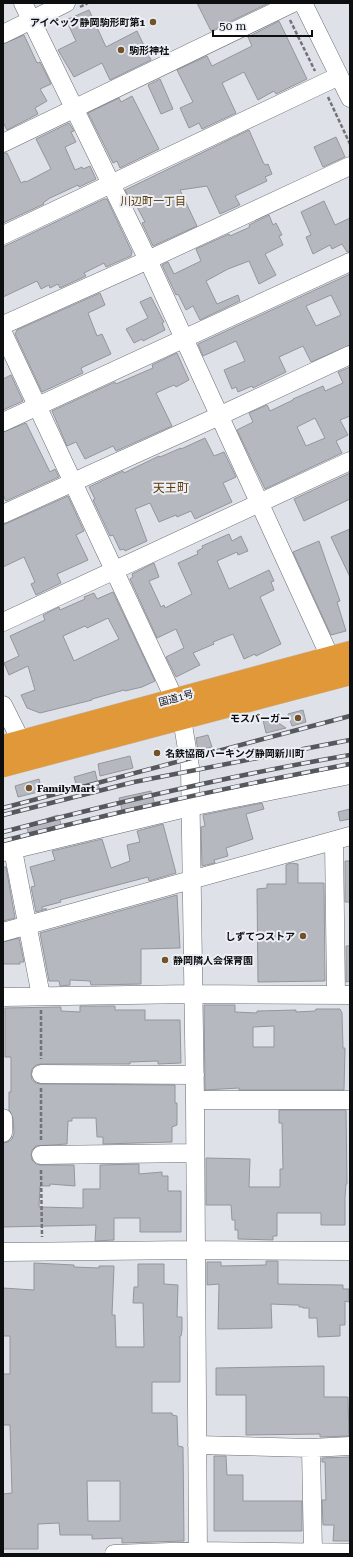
<svg xmlns="http://www.w3.org/2000/svg" width="353" height="1557" font-family="'Roboto Serif','Noto Sans JP',serif">
<style>
.building{fill:#b5b8be;stroke:#93969c;fill-rule:evenodd}
.lines{fill:none;stroke-linecap:round;stroke-linejoin:round}
.minor-casing{stroke:#696c71;stroke-width:19}
.highway-casing{stroke:#c0c0c1;stroke-width:23}
.path{stroke:#717377;stroke-width:2.5;stroke-dasharray:4 2;stroke-linecap:butt}
.minor{stroke:#fff;stroke-width:18}
.highway{stroke:#e09839;stroke-width:22}
.rail-casing{stroke:#57585c;stroke-width:4.5}
.rail{stroke:#eceff5;stroke-width:3;stroke-dasharray:9;stroke-linecap:butt}
.poi-dot{fill:#735129;stroke:#eceff5;stroke-width:1.5}
.labels{text-anchor:middle;dominant-baseline:central;stroke-width:4;stroke-linejoin:round;paint-order:stroke}
.poi-label{font-size:10px;font-weight:bold;fill:#0d0e10;stroke:#eceff5;text-anchor:start}
.street-label{font-size:10px;fill:#0d0e10;stroke:#eceff5}
.neighbourhood-label{font-size:11px;fill:#5d3904;stroke:#eceff5}
.quarter-label{font-size:12px;fill:#5d3904;stroke:#eceff5}
</style>
<rect width="100%" height="100%" fill="#dee1e8"/>
<path class="building" d="M197,3H269L211,31Z
M89,10L106,47L137,31L151,60L110,80L102,63L74,77L58,50L76,41L66,20Z
M279,21L307,79L276,94L274,91L258,100L244,72L222,83L236,113L202,129L199,123L189,128L180,108L193,102L177,70L207,56L212,66L252,46L248,37Z
M24,35L37,63L40,62L51,84L40,89L47,101L35,108L38,114L7,130L3,122V44Z
M160,79L173,109L161,114L148,85Z
M132,96L159,149L120,168L117,161L113,163L88,113L119,98L121,102Z
M69,123L74,131L71,132L76,142L65,147L75,170L82,167L83,169L90,166L96,179L79,187L78,185L50,198L43,203L44,204L3,223V153H7L21,183L25,181L26,182L51,169L36,139Z
M249,130L263,162L265,165L268,164L272,174L265,177L267,181L235,196L240,205L220,214L207,186L180,190L197,226L153,246L142,223L145,222L134,201L132,202L125,190Z
M336,137L345,157L323,167L314,147Z
M104,199H107L132,252L131,256L106,267L104,263L84,273L86,276L60,288L58,284L50,288L49,285L41,289L37,281L3,297V247Z
M324,201L335,225L350,218V252H347L342,244L332,249L330,245L313,254L306,237L311,235L301,212Z
M269,215L273,225L276,223L282,235L279,236L283,245L265,254L276,275L259,284L249,261L228,269L206,281L217,304L238,295L240,301L200,320L193,306L186,310L178,294L176,295L162,265L168,262L174,274L201,261L196,249L229,234L230,236L250,227L249,225Z
M350,274V345L311,362L303,346L279,357L286,372L253,388L252,386L238,392L236,387L232,389L224,370L245,361L236,341L203,356L198,344ZM331,295L341,315L316,326L306,306Z
M100,293L105,305L88,313L97,336L102,334L111,354L81,368L83,373L42,392L15,334L17,330Z
M151,297L164,322L162,323L165,330L143,341L142,339L134,343L126,329L148,318L140,302Z
M177,353L189,380L176,387L174,385L156,393L172,426L116,451L113,446L85,459L76,442L67,446L52,411L115,382L116,384L153,368L152,365Z
M350,367V416L340,420L348,435L336,441L342,453L265,489L237,430L253,422L249,413L267,405L270,411L293,400V399L323,386L325,391L343,383L338,372ZM315,418L325,438L306,446L297,427Z
M11,375L23,401L3,410V379Z
M26,423L50,472L55,469L59,477L6,501L3,495V432Z
M205,438L214,456L224,452L236,477L223,483L232,502L195,519L191,511L177,517L176,515L159,522L150,503L135,509L147,541L125,551L124,549L120,550L113,535L110,536L93,500L95,499L89,487L123,471L124,473L159,456L160,457L181,448V449Z
M350,473V499L304,521L294,499Z
M68,496L84,531L76,535L88,560L57,574L61,583L36,595L31,584L35,582L24,557L3,567V525Z
M350,529V577L331,537Z
M229,534L232,541L241,536L248,551L238,555L237,552L217,561L229,589L269,570L274,581L271,582L274,590L260,597L281,644L256,656L255,654L244,659L233,634L213,642L214,644L193,653L200,665L176,677L166,657L184,648L176,629L157,638L130,579L133,577L132,574L154,563L159,577L149,581L161,607L164,605L165,608L192,594L178,563L198,554L197,551L203,548L202,546Z
M319,541L340,601L337,602L346,631L331,635L293,552Z
M113,592L155,681L142,687L125,691L124,690L92,699V700L40,713L27,708L21,695L35,690L28,666L9,675L4,663L19,656L10,636L45,620L43,615L59,607L60,610L85,599L84,597L94,593L97,599ZM108,618L119,639L74,661L63,636L85,626L87,628Z
M303,710L306,722L292,726L288,714Z
M271,718L286,728L266,733L263,720Z
M208,735L212,747L198,750L196,738Z
M130,756L133,768L100,776L98,764Z
M95,771L100,792L80,797L74,777Z
M39,779L42,791L18,797L15,786Z
M151,791L155,805L132,810L131,808L122,810L119,798Z
M262,803L264,809L246,814L253,839L226,848L228,856L214,860L215,863L202,866L201,827L205,826L203,815Z
M350,809V819L340,821L338,812Z
M58,815L62,827L29,835L26,825Z
M163,824L176,873L149,881L148,877L60,900L61,902L42,907V909H47L36,912L31,887L35,886L30,867L55,860L52,851L102,839L111,868L130,861L127,845L140,842L137,831Z
M345,861H350V902H345Z
M290,863L298,864V883H324L325,981L258,982L257,889L267,888V884H286V865Z
M3,867H6L15,918L3,921Z
M177,895L180,948L141,949V984L91,985L90,981L70,980V985L60,986L59,981H49L40,933Z
M19,938L24,962H20V964H3V942Z
M346,946H350V981L346,982Z
M204,1005H235V1012L257,1013V1011L296,1010V1012L315,1011L316,1009H340L342,1013L343,1048H345L344,1090H239V1088L205,1090ZM274,1026V1047H253V1027Z
M80,1006H115V1010H145V1020H180L181,1063L158,1064V1061L130,1062V1064H41L36,1065L32,1069L31,1074L32,1080L36,1083L41,1084L175,1085V1103H177V1125L172,1127V1142L103,1144V1137H97L96,1118H72V1121H68L67,1144L36,1146L32,1150L31,1156L32,1160L36,1164L41,1165H74L75,1186L50,1184V1186H40L39,1207L83,1208V1189H100V1165L139,1164V1174L162,1172V1176H168V1191H181V1232H140V1218H114V1240L95,1241L96,1225L3,1227V1143L8,1142L12,1139L14,1133L13,1118L9,1110V1092H11V1057H5V1008L61,1007V1011L80,1012Z
M279,1110H346L347,1184H346L345,1197V1225H321V1213H277V1236H273V1240L238,1239V1230H235V1220H232L231,1205H206V1158L250,1159L249,1187H280V1169H283L282,1123H279Z
M266,1261H278V1284L343,1285V1289H349V1302L345,1301V1325H340V1336L318,1337L317,1318H309V1308H303V1307H299V1305H294L271,1304L272,1328L218,1329L219,1284L207,1285V1262H221V1266L266,1265Z
M34,1263L74,1265V1267L99,1268V1266H114L112,1315H115L116,1347H144L143,1303H133L134,1287H138V1264H164V1284L178,1285L177,1317H182V1330L181,1336H180V1382H152V1413H172V1415L177,1416L178,1446L183,1447L184,1541L122,1543V1538L92,1539V1535H60L59,1523L38,1524V1549H3V1494L12,1493L10,1425H3V1374H10V1336H3V1288L34,1290ZM87,1481H120V1521H88Z
M324,1366V1397H348L349,1436L320,1437V1434L246,1435V1395H216V1368Z
M214,1456H226L227,1475H243V1501H302V1531H214Z
M350,1457V1541H333L334,1525H323L322,1500H326L325,1462H322V1458Z"/>
<g class="lines">
<g class="minor-casing">
<path id="minor" d="M23,3L148,260L330,657
M303,3L350,98
M3,34L66,3
M3,143L293,3
M3,235L339,76
M3,325L148,260L350,166
M3,333L174,698L182,719L190,767L195,1100L198,1554
M3,422L350,262
M3,514L219,416L350,355
M3,622L350,461
M3,705L21,741L25,753
M334,841L336,995
M13,850L41,996
M3,852L190,807L350,775
M3,932L350,836
M3,997L192,994L350,995
M41,1074L195,1075
M195,1100H350
M3,1118V1133
M41,1155L195,1153
M3,1252L195,1250L350,1251
M197,1445L311,1448L350,1446
M311,1448L313,1553
M114,1554L198,1551L350,1553"/>
</g>
<g class="highway-casing">
<path id="highway" d="M3,746L350,652
M3,766L350,674"/>
</g>
<path class="path" d="M80,7L88,3
M290,20L315,71
M328,97L350,144
M41,1010V1059
M41,1088V1141
M41,1170L42,1237"/>
<use href="#minor" class="minor"/>
<use href="#highway" class="highway"/>
<g class="rail-casing">
<path id="rail" d="M3,808L350,716
M3,815L134,782L350,740
M3,832C118,802 233,775 350,755
M3,841C118,811 233,786 350,764"/>
</g>
<use href="#rail" class="rail"/>
</g>
<g class="poi-dot">
<circle cx="153" cy="22" r="4"/>
<circle cx="121" cy="50" r="4"/>
<circle cx="298" cy="718" r="4"/>
<circle cx="157" cy="753" r="4"/>
<circle cx="29" cy="788" r="4"/>
<circle cx="303" cy="936" r="4"/>
<circle cx="165" cy="960" r="4"/>
</g>
<g class="labels">
<g class="poi-label">
<text x="145" y="22" text-anchor="end">アイペック静岡駒形町第1</text>
<text x="129" y="50">駒形神社</text>
<text x="290" y="718" text-anchor="end">モスバーガー</text>
<text x="165" y="753">名鉄協商パーキング静岡新川町</text>
<text x="37" y="788">FamilyMart</text>
<text x="295" y="936" text-anchor="end">しずてつストア</text>
<text x="173" y="960">静岡隣人会保育園</text>
</g>
<g class="street-label">
<text transform="translate(176 698) rotate(-15)">国道1号</text>
</g>
<g class="neighbourhood-label">
<text x="153" y="201">川辺町一丁目</text>
</g>
<g class="quarter-label">
<text x="171" y="488">天王町</text>
</g>
</g>
<rect width="353" height="1557" fill="none" stroke="#0d0e10" stroke-width="8"/>
<path d="M213 30v6h99v-6" fill="none" stroke="#0d0e10" stroke-width="2"/>
<text x="219" y="30" font-size="12" fill="#0d0e10" stroke="#eceff5" stroke-width="3" paint-order="stroke">50 m</text>
</svg>
